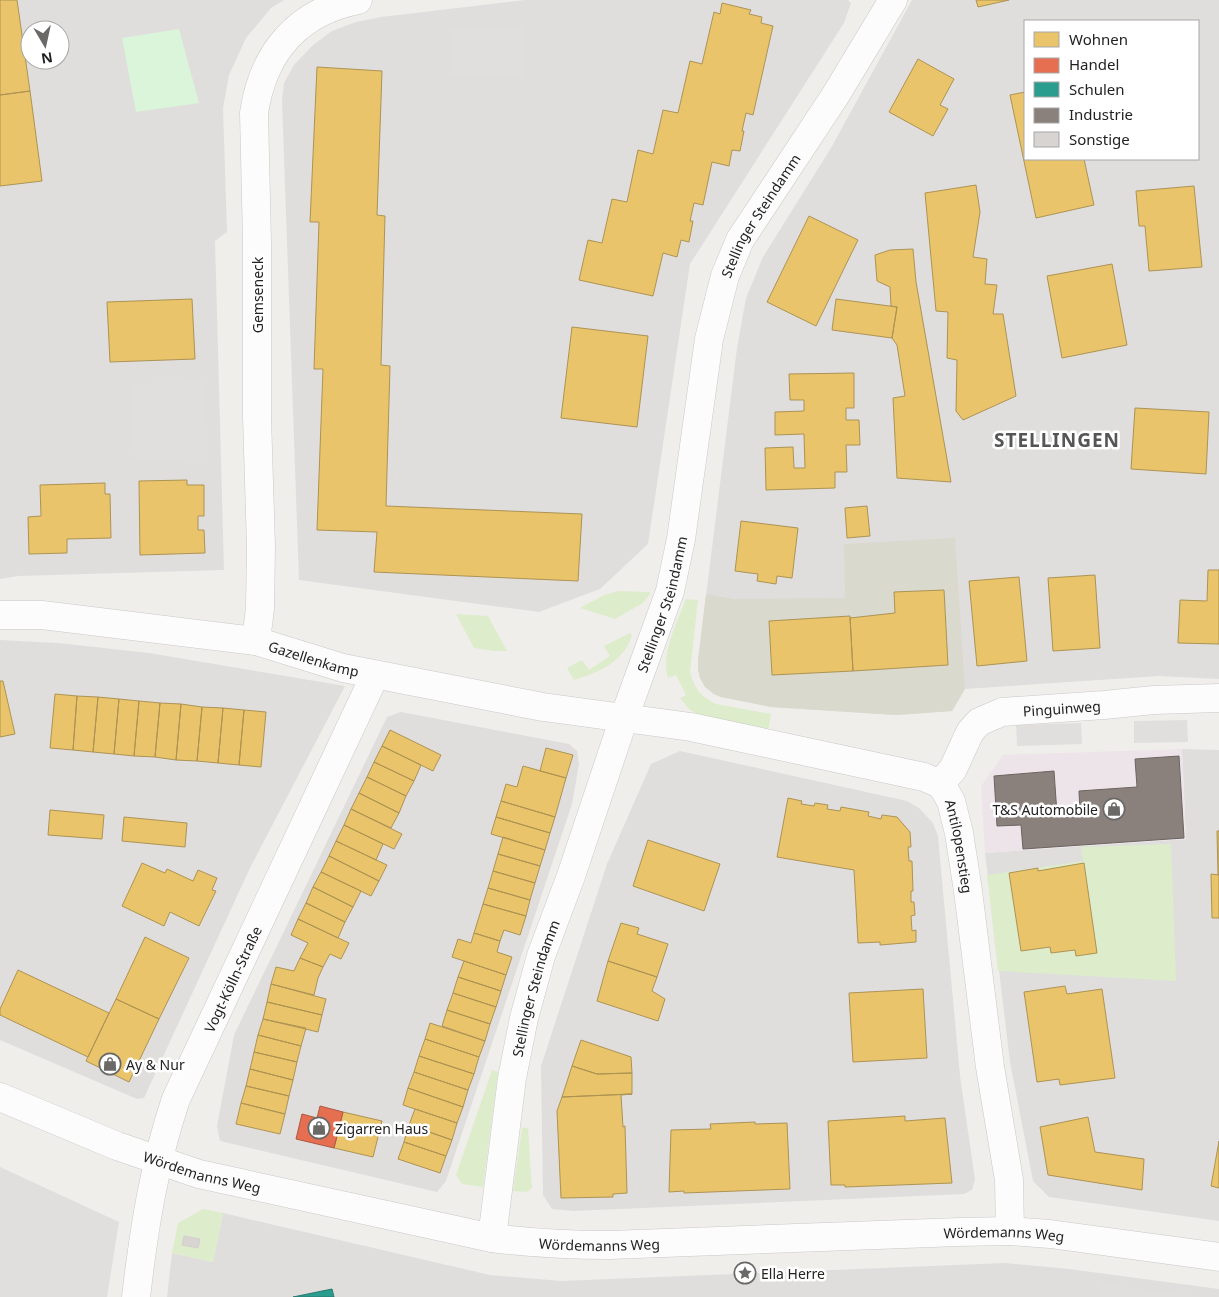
<svg xmlns="http://www.w3.org/2000/svg" width="1219" height="1297" font-family="'Noto Sans',sans-serif">
<style>
.residential{fill:#dfdedc;fill-rule:evenodd}
.industrial{fill:#ede4e9}
.construction{fill:#d9d9cd}
.grass{fill:#ddeccb}
.park{fill:#daf5da}
.parking{fill:#e0dfde}
.homes{fill:#e9c46a;stroke:#ad9354}
.shops{fill:#e76f51;stroke:#ac5843}
.schools{fill:#2a9d8f;stroke:#28786e}
.industry{fill:#8a817c;stroke:#6b6461}
.building{fill:#d7d4d2;stroke:#d3d0cc}
.lines{fill:none;stroke-linecap:round;stroke-linejoin:round}
.minor-casing{stroke:#c9c8c7;stroke-width:29}
.minor{stroke:#fdfcfc;stroke-width:28}
.labels{text-anchor:middle;dominant-baseline:central;stroke-width:5;stroke-linejoin:round;paint-order:stroke}
.street-label{font-size:14px;fill:#222;stroke:#fff}
.poi-label{font-size:14px;fill:#222;stroke:#fff;text-anchor:start}
.district-label{font-size:19px;font-weight:bold;letter-spacing:1px;fill:#555;stroke:#fff}
</style>
<rect width="100%" height="100%" fill="#f0eeeb"/>
<path class="residential" d="M0,0H284L271,8L246,38L229,75L223,108L227,232L215,241L224,570L18,576L0,579ZM30,30H60V60H30Z
M525,0H848L851,3L844,23L690,264L648,544L600,589L539,612L299,580L282,101L284,83L294,65L313,45L332,31L356,22L381,17Z
M912,0H1219V679L1159,676L965,689L952,711L896,715L771,707L721,697L714,694L705,687L700,678L698,669V660L737,348L746,298L763,257L831,148ZM1025,21H1198V159H1025Z
M0,640L58,643L149,653L345,686L250,868L144,1098L137,1099L0,1040Z
M401,712L569,744L577,751L579,764L572,804L446,1181L437,1192L220,1141L217,1126L234,1035L387,717Z
M1182,749L1219,750V1221L1049,1197L1033,1181L1010,1062L985,853L1186,839Z
M680,751L907,801L919,808L933,823L938,836L960,1076L975,1180L972,1190L964,1194L574,1211L552,1209L543,1195L541,1066L607,864L651,764Z
M223,1213L490,1275L561,1281L1005,1263L1069,1269L1219,1289V1297H167L172,1253L213,1262Z"/>
<path class="industrial" d="M1182,749L1186,839L985,853L981,786L1003,755Z"/>
<path class="construction" d="M955,538L965,689L952,711L896,715L771,707L721,697L714,694L705,687L700,678L698,669V660L706,594L734,599L845,598L844,544Z"/>
<path class="grass" d="M619,591L650,592V594L643,603L615,619L580,608L604,595Z
M686,599L698,600L690,672C694,688 701,697 716,704L771,714L769,727L766,729L699,715L689,709L680,698L686,695L676,675L668,678C660,656 678,620 686,599Z
M456,614L488,616L507,651H495L474,648Z
M630,633L632,635C625,661 598,673 574,680L567,668L582,660L589,670L610,656L604,646Z
M1171,844L1176,981L998,971L987,875L1083,861L1081,847Z
M492,1070L498,1072L483,1187L462,1184L456,1175Z
M522,1128H528L532,1188L527,1192L513,1191Z
M203,1209L223,1213L213,1262L172,1253L178,1223Z"/>
<path class="park" d="M179,29L199,103L136,112L122,38Z"/>
<path class="parking" d="M450,27H524V77H450Z
M205,381L208,457L135,460L132,384Z
M1187,720L1188,742L1134,743V721Z
M1081,723L1082,744L1017,746L1016,725Z
M0,1167L119,1222L107,1297H0Z
M1102,1284L1193,1296V1297H1100Z"/>
<path class="homes" d="M0,0H17L30,91L0,95Z
M976,0H1009L978,7Z
M722,3L751,10L749,14L762,17L761,23L773,26L753,115L746,113L742,131H744L740,151L732,150L729,166L712,162L703,205L694,203L690,221H693L689,242L681,240L677,257L663,253L653,296L579,280L588,240L602,243L612,199L627,202L638,150L653,154L663,110L678,113L690,61L702,64L714,12L720,14Z
M918,59L954,79L940,105L948,109L933,136L889,112Z
M317,67L382,71L377,215L385,216L381,365L390,366L386,506L582,514L578,581L374,572L377,532L317,530L323,369H314L319,222H310Z
M30,91L42,181L0,186V95Z
M1025,92V159H1084L1094,205L1036,218L1010,95Z
M976,185L980,212L973,257L987,259L985,284L997,285L993,314H1003L1016,396L963,420L956,411L957,360L947,358L948,312L936,311L925,193Z
M1194,186L1202,267L1149,271L1145,226H1139L1136,191Z
M809,216L858,240L816,326L767,302Z
M913,249L916,282L951,482L897,478L893,398L905,396L897,345L892,338L897,307L891,306L890,287L877,281L875,255L890,250Z
M1112,264L1127,345L1062,358L1047,276Z
M192,299L195,359L110,362L107,302Z
M836,299L897,307L892,338L832,330Z
M572,327L648,336L637,427L561,418Z
M854,373V408H846V420H859L860,445H846L847,472H835V488L766,490L765,448L793,447L794,468H805L804,434L775,435V412L804,411V400H790L789,374Z
M1135,408L1209,412L1206,474L1131,469Z
M187,480V485H204V516H198V530H204L205,553L140,555L139,481Z
M105,483V494H110L111,538L67,539V553L29,554L28,517L41,516L40,485Z
M867,506L870,536L847,538L845,508Z
M741,521L798,528L792,578L777,576L776,584L757,581L758,574L735,571Z
M1208,570H1219V644L1178,643L1180,600L1207,601Z
M1095,575L1100,648L1053,651L1048,578Z
M1019,577L1027,661L977,666L969,581Z
M944,590L948,665L853,671L850,618L895,613L894,592Z
M850,616L853,671L772,675L769,621Z
M0,681H3L15,734L0,737Z
M55,694L77,696L73,750L50,748Z
M77,696L98,697L93,752L73,750Z
M98,697L119,699L114,754L93,752Z
M119,699L139,701L134,756L114,754Z
M139,701L160,703L155,757L134,756Z
M160,703L181,704L176,760L155,757Z
M181,704L202,707L197,761L176,760Z
M202,707L223,708L218,763L197,761Z
M223,708L244,710L239,765L218,763Z
M244,710L266,712L261,767L239,765Z
M390,730L441,755L433,771L382,746Z
M382,746L421,765L414,781L374,762Z
M546,748L573,755L566,778L540,771Z
M374,762L414,781L406,796L367,777Z
M523,766L566,778L555,817L501,801L506,784L517,787Z
M367,777L406,796L399,813L359,793Z
M359,793L399,813L391,828L351,809Z
M788,798L802,801L801,804L814,806L815,803L828,805L827,809L840,811L841,807L869,812L868,816L881,819L882,815L897,817L910,832L911,847H908L909,861H912L913,891H911V902H914L915,915L911,916L912,931L916,930V942L880,945V942L858,943L854,870L777,857Z
M501,801L555,817L550,833L496,817Z
M351,809L402,834L394,849L344,825Z
M50,810L104,815L102,839L48,835Z
M124,817L187,823L185,847L122,841Z
M496,817L550,833L545,850L491,834Z
M344,825L383,844L376,860L336,841Z
M1217,831H1219V875H1218Z
M503,837L545,850L540,866L498,854Z
M648,840L720,864L704,911L633,886Z
M336,841L387,865L379,881L329,856Z
M498,854L540,866L535,883L493,871Z
M329,856L379,881L371,896L321,872Z
M142,863L165,873L167,869L193,881L198,870L217,878L212,890L216,891L199,926L170,912L164,926L122,906Z
M1084,863L1097,953L1076,956L1075,950L1051,953L1050,947L1021,951L1009,873L1038,868V871Z
M493,871L535,883L530,900L488,888Z
M321,872L361,891L353,907L313,887Z
M1211,874L1219,875V918H1212Z
M313,887L353,907L345,922L306,903Z
M488,888L530,900L526,916L483,904Z
M306,903L345,922L338,938L298,919Z
M483,904L526,916L520,935L504,930L500,941L474,933Z
M298,919L349,943L341,959L330,954L323,967L300,958L308,943L291,935Z
M621,923L639,928L637,934L668,944L657,977L608,961Z
M474,933L500,941L497,952L512,957L506,975L452,957L458,939L471,943Z
M145,937L189,958L159,1019L116,999Z
M300,958L323,967L318,978L314,995L271,984L276,967L294,971Z
M464,961L506,975L501,991L458,977Z
M608,961L657,977L652,991L665,999L658,1021L597,1001Z
M18,970L109,1013L88,1057L0,1015V1009Z
M458,977L501,991L496,1007L453,993Z
M271,984L326,999L322,1015L267,1002Z
M1065,986L1067,994L1102,989L1115,1078L1060,1085L1059,1079L1037,1082L1024,992Z
M923,989L927,1058L853,1062L849,993Z
M453,993L496,1007L490,1024L447,1010Z
M116,999L159,1019L129,1082L86,1061Z
M267,1002L322,1015L318,1032L263,1019Z
M447,1010L490,1024L485,1041L442,1026Z
M263,1019L306,1028L301,1046L258,1035Z
M430,1023L485,1041L479,1057L425,1039Z
M258,1035L301,1046L297,1062L254,1052Z
M425,1039L479,1057L474,1074L419,1056Z
M581,1040L631,1057L632,1073L597,1074L572,1066Z
M254,1052L297,1062L293,1080L250,1069Z
M419,1056L474,1074L468,1090L414,1072Z
M572,1066L597,1074L632,1073V1094L562,1097Z
M250,1069L293,1080L289,1096L246,1086Z
M414,1072L468,1090L463,1107L408,1088Z
M246,1086L289,1096L285,1114L241,1103Z
M408,1088L463,1107L457,1123L403,1105Z
M632,1094L621,1095L623,1127L625,1126L627,1193L613,1194V1197L561,1198L557,1111L562,1097Z
M241,1103L285,1114L280,1134L236,1124Z
M415,1109L457,1123L452,1140L409,1125Z
M343,1112L382,1121L373,1157L334,1148Z
M905,1116V1121L945,1118L952,1183L845,1187V1185H831L828,1121Z
M1088,1117L1095,1152L1144,1159L1142,1190L1048,1175L1040,1127Z
M755,1122V1124L787,1123L790,1189L684,1193V1191L669,1192L671,1130L711,1129L710,1124Z
M409,1125L452,1140L446,1156L404,1142Z
M1219,1141V1188L1211,1186Z
M404,1142L446,1156L440,1173L398,1159Z"/>
<path class="shops" d="M320,1106L343,1112L334,1148L296,1139L302,1114L317,1118Z"/>
<path class="schools" d="M332,1289L334,1297H293Z"/>
<path class="industry" d="M1179,756L1184,838L1023,849L1021,825L997,826L994,776L1054,771L1057,814L1080,812L1079,791L1137,787L1135,759Z"/>
<path class="building" d="M184,1236L200,1239L198,1248L182,1245Z"/>
<g class="lines">
<g class="minor-casing">
<g id="minor">
<path id="s1" d="M0,615H42L256,641L343,668L543,707L691,727L924,777L940,784L944,789L951,801L959,833L968,891L990,1067L1009,1180L1010,1231"/>
<path d="M256,641L260,608L261,547L257,417V242L254,113C263,53 297,12 358,0"/>
<path id="s2" d="M940,784L953,769L970,732L979,722L1002,712L1104,705L1154,700L1219,698"/>
<path id="s3" d="M0,1097L117,1146L199,1174L492,1238C532,1243 570,1245 610,1245L959,1232L1010,1231L1050,1234L1219,1257"/>
<path id="s4" d="M492,1238L512,1078L524,1018L541,956L571,876L624,718L670,591L681,539L709,339L725,276L740,240L835,96L893,0"/>
<path id="s5" d="M136,1297C144,1229 154,1164 176,1099L375,675"/>
</g>
</g>
<use href="#minor" class="minor"/>
</g>
<defs>
<g id="shop-ring" transform="scale(1.125)"><circle r="9.5" fill="#fff" stroke="#6a6968" stroke-width="1.5"/><path d="M-5-2.5h2.3a2.7 3.5 0 0 1 5.4 0H5L5.5 6h-11ZM-1.5-2.5h3a1.5 2.3 0 0 0-3 0Z" fill="#6a6968"/></g>
<g id="sight-ring" transform="scale(1.125)"><circle r="9.5" fill="#fff" stroke="#6a6968" stroke-width="1.5"/><path d="M0-6L1.8-2.2L6-1.7L2.9 1.2L3.7 5.4L0 3.3L-3.7 5.4L-2.9 1.2L-6-1.7L-1.8-2.2Z" fill="#6a6968"/></g>
</defs>
<g fill-rule="evenodd">
<use href="#shop-ring" x="1114" y="809"/>
<use href="#shop-ring" x="110" y="1064"/>
<use href="#shop-ring" x="319" y="1128"/>
<use href="#sight-ring" x="745" y="1273"/>
</g>
<g class="labels">
<g class="street-label">
<text stroke="none"><textPath href="#s4" startOffset="1064">Stellinger Steindamm</textPath></text>
<text transform="translate(257 295) rotate(-90)">Gemseneck</text>
<text stroke="none"><textPath href="#s4" startOffset="659">Stellinger Steindamm</textPath></text>
<text stroke="none"><textPath href="#s1" startOffset="318">Gazellenkamp</textPath></text>
<text stroke="none"><textPath href="#s2" startOffset="159">Pinguinweg</textPath></text>
<text stroke="none"><textPath href="#s1" startOffset="1024">Antilopenstieg</textPath></text>
<text stroke="none"><textPath href="#s5" startOffset="335">Vogt-Kölln-Straße</textPath></text>
<text stroke="none"><textPath href="#s4" startOffset="254">Stellinger Steindamm</textPath></text>
<text stroke="none"><textPath href="#s3" startOffset="216">Wördemanns Weg</textPath></text>
<text stroke="none"><textPath href="#s3" startOffset="1026">Wördemanns Weg</textPath></text>
<text stroke="none"><textPath href="#s3" startOffset="621">Wördemanns Weg</textPath></text>
</g>
<g class="poi-label">
<text x="1098" y="809" text-anchor="end">T&amp;S Automobile</text>
<text x="126" y="1064">Ay &amp; Nur</text>
<text x="335" y="1128">Zigarren Haus</text>
<text x="761" y="1273">Ella Herre</text>
</g>
<g class="district-label">
<text x="1057" y="440">STELLINGEN</text>
</g>
</g>
<rect x="1024" y="20" width="175" height="140" fill="#ffffff" stroke="#a7a7a7"/>
<rect x="1034" y="32" width="25" height="15" fill="#e9c46a" stroke="#a7a7a7"/>
<text x="1069" y="45" font-size="15" fill="#222222">Wohnen</text>
<rect x="1034" y="58" width="25" height="15" fill="#e76f51" stroke="#a7a7a7"/>
<text x="1069" y="70" font-size="15" fill="#222222">Handel</text>
<rect x="1034" y="82" width="25" height="15" fill="#2a9d8f" stroke="#a7a7a7"/>
<text x="1069" y="95" font-size="15" fill="#222222">Schulen</text>
<rect x="1034" y="108" width="25" height="15" fill="#8a817c" stroke="#a7a7a7"/>
<text x="1069" y="120" font-size="15" fill="#222222">Industrie</text>
<rect x="1034" y="132" width="25" height="15" fill="#d7d4d2" stroke="#a7a7a7"/>
<text x="1069" y="145" font-size="15" fill="#222222">Sonstige</text>
<g transform="translate(45 45) rotate(171)"><circle r="24" fill="#ffffff" stroke="#a7a7a7"/>
<path d="M0-4L9 19L0 12L-9 19Z" fill="#6a6968"/>
<text y="-8" font-size="14" font-weight="bold" text-anchor="middle" fill="#222222">N</text>
</g>
</svg>
